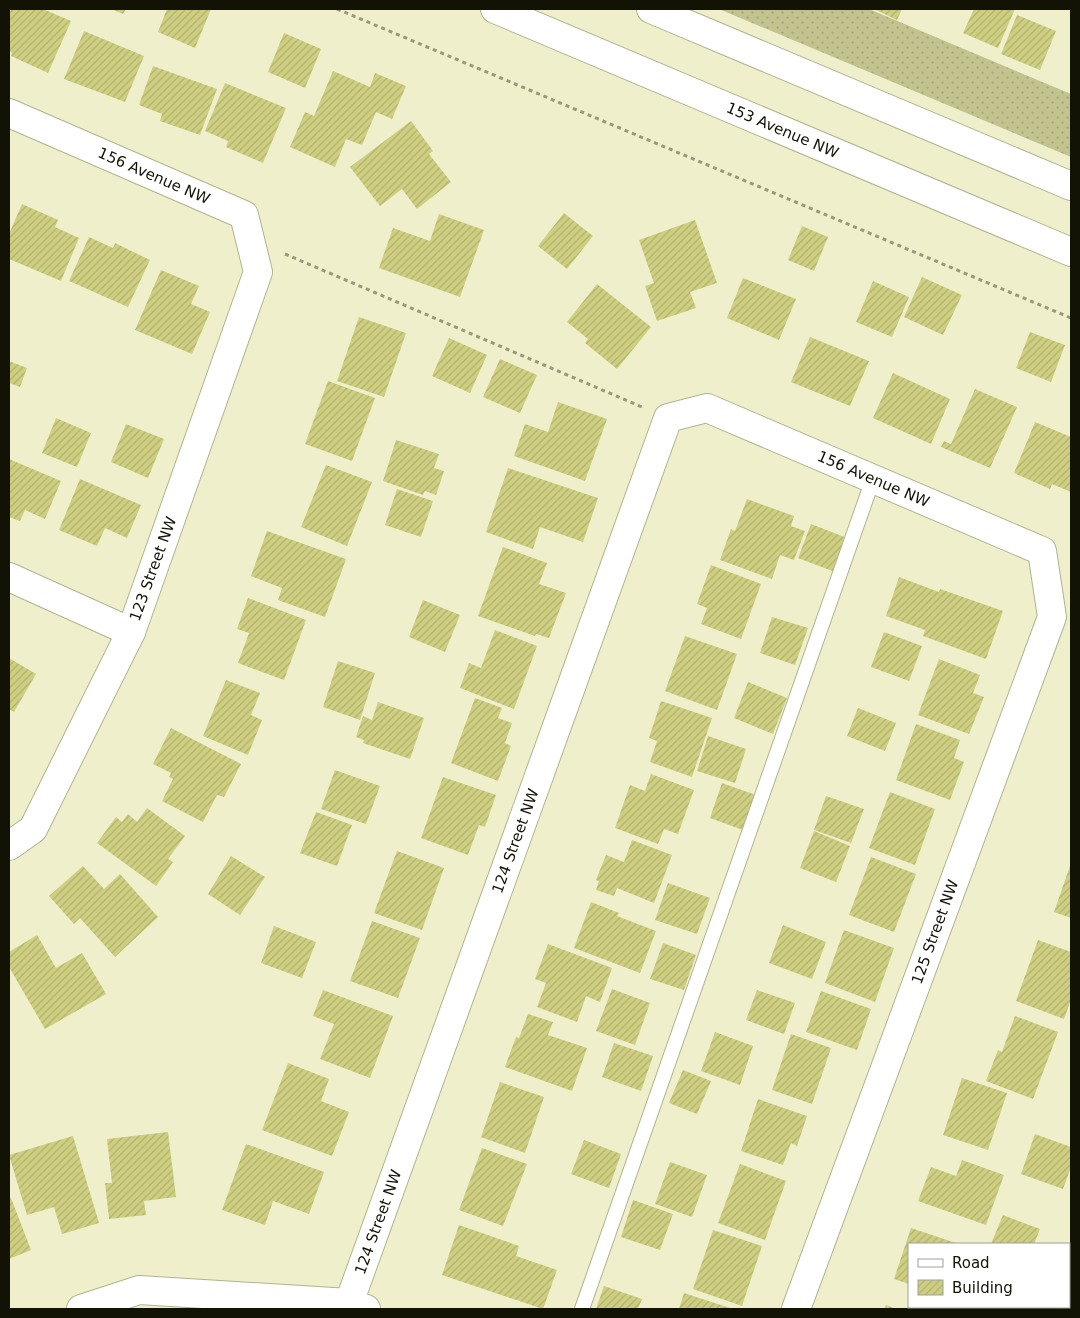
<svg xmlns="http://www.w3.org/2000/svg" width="1080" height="1318" font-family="'DejaVu Sans',sans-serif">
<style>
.grass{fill:url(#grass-dots)}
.park{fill:url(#park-crowns)}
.building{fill:url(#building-hatch)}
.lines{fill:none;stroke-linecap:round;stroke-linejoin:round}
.service-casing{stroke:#b2b38f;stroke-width:16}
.minor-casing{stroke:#b2b38f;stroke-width:30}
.secondary-casing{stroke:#b2b38f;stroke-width:30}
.path{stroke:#97987d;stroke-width:3;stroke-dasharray:4 4;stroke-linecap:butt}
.service{stroke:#fff;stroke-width:14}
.minor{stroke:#fff;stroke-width:28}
.secondary{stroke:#fff;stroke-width:28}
.labels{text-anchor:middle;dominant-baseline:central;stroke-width:4;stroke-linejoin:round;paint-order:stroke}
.street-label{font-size:15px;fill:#121205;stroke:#fff}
</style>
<defs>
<pattern id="grass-dots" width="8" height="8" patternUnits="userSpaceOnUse" patternTransform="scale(1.25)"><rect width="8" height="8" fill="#c2c38e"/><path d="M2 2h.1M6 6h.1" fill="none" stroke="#a6a679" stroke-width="1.8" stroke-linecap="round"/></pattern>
<pattern id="park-crowns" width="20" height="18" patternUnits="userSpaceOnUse" patternTransform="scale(1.25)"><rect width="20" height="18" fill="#c2c38e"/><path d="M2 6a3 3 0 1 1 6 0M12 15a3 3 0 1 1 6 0" fill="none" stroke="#a6a679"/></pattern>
<pattern id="building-hatch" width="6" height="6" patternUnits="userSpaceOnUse" patternTransform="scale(1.25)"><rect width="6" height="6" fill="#cfcf82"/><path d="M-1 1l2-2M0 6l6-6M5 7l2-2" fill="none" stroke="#b1b16f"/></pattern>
</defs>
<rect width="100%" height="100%" fill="#eff0cb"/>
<path class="grass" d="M719,9H869L895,20L1071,94V157Z"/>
<path class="park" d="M1071,1255V1309H1051L1052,1307H1069V1262Z"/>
<path class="building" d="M9,9H43L71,21L48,73L11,56L12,53L9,51Z
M111,9H126L123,14Z
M167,9H211L195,48L158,32Z
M874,9H902L897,20Z
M974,9H1015L998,48L963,33Z
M1017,15L1056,31L1040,70L1001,54Z
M84,31L144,56L125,102L64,79Z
M284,33L321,49L305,88L268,72Z
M153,66L217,89L200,135L160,121L162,114L139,105Z
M333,71L370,87L375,73L406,86L392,119L376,112L362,145L346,139L335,167L290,147L305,112L314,116Z
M225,83L286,108L263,163L226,147L228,141L205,131Z
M411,121L433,151L429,154L451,182L417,209L402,189L380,206L350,167Z
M22,204L58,220L55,227L79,238L61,281L9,259V234Z
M564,213L593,236L567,269L538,246Z
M439,214L484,230L460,297L379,268L393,228L430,241Z
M695,220L717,283L690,292L696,308L657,321L645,286L654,283L639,240Z
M802,226L828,237L814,271L788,260Z
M89,237L113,248L115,243L150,260L128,307L69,281Z
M161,270L199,286L191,304L210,312L192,354L135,330Z
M922,277L962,295L943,335L904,317Z
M743,278L796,299L779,340L727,318Z
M873,281L909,297L892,337L856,322Z
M597,284L651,327L617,369L585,343L588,339L567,322Z
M359,317L406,333L384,397L337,381Z
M1030,332L1065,345L1051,382L1016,368Z
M810,337L869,361L850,406L791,382Z
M449,338L487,355L470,393L432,376Z
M500,359L537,375L520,413L483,397Z
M9,361L27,368L20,387L9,383Z
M893,373L950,399L931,444L873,418Z
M328,381L375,398L352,461L305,444Z
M975,389L1017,407L990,468L941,447L944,441L951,444Z
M558,402L607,419L585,481L514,456L525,424L548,432Z
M56,418L91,433L77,467L42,453Z
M1035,422L1071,437V492L1052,484L1050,489L1014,473Z
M126,424L164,439L148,478L111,462Z
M396,440L439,454L434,468L444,471L436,495L425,491L423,495L383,481Z
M9,459L61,481L45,519L25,510L20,521L9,517Z
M326,465L372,482L347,546L301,527Z
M508,468L598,498L583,542L540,527L533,549L486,532Z
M80,479L141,505L127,538L105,528L97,546L59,530Z
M397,489L433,501L421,537L385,525Z
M747,499L794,516L791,526L805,531L794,560L780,555L772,579L720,560L731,529L735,531Z
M811,524L847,538L835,572L798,558Z
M267,531L346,559L325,617L278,600L282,588L251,576Z
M503,547L547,563L539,584L566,593L549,638L536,634L535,636L478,616Z
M711,565L761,584L741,639L701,624L707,608L697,604Z
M899,577L939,592L940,589L1003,611L986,659L923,636L925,630L886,616Z
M248,598L306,620L284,680L238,663L249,633L237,629Z
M423,600L460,615L445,652L409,637Z
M772,617L808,628L795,665L760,653Z
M495,630L537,646L514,709L460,688L469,663L481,668Z
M884,632L922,646L909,681L871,667Z
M685,636L737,654L717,710L665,691Z
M9,658L36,674L14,712L9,709Z
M939,659L980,675L973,693L984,697L969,734L918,715Z
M338,661L375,673L360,720L323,707Z
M226,680L260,693L251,715L262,720L248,755L203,736Z
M748,682L787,698L773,734L734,718Z
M475,698L502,708L498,718L512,723L505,743L511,746L498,781L451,763Z
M661,701L712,718L692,777L650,762L657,741L649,738Z
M378,702L424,718L410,759L363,743L364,740L356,737L363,716L372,720Z
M858,708L896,723L885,751L847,736Z
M916,724L960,740L954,758L964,762L950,800L896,780Z
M171,728L241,764L224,797L217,795L203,822L162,801L173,779L169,777L171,773L153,764Z
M708,736L746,749L735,783L697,771Z
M335,770L380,786L366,824L321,809Z
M651,774L694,790L678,834L664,829L658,844L615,828L630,785L645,791Z
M443,777L496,795L485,827L479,825L468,855L421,838Z
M722,783L756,795L743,830L710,818Z
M890,792L935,809L915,865L869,848Z
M826,796L864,809L851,843L814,830Z
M147,808L185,836L168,859L173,862L156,886L97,843L116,817L122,822L128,814L137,822Z
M316,812L352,825L337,866L300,853Z
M814,831L850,846L836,882L800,868Z
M632,840L672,855L654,903L617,888L614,896L596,890L599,881L596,880L606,855L624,862Z
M397,851L444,868L422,930L374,913Z
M231,856L265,877L240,915L208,894Z
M871,857L916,874L894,932L849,915Z
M1071,863V918L1054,912Z
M83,866L104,889L120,874L158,917L115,957L80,918L74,924L49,896Z
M668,883L710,898L697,934L655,920Z
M591,902L619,913L617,916L656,931L640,973L574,948Z
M372,921L420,938L398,998L350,981Z
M783,925L826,942L812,979L769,963Z
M274,926L316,942L302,978L261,963Z
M844,930L894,948L875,1002L825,983Z
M37,935L56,968L82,953L106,994L45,1029L9,967V952Z
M1038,940L1071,952V1000L1064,1019L1016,1001Z
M663,943L696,955L684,990L650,979Z
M548,944L612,968L600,1002L586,996L577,1022L537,1007L546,983L535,979Z
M612,989L650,1003L635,1045L596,1031Z
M323,990L393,1016L370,1078L320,1059L334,1024L313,1016Z
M757,990L795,1003L784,1034L746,1020Z
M821,991L871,1009L857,1050L806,1032Z
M528,1014L553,1022L548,1035L587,1048L572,1091L505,1067L516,1037L519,1038Z
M1015,1016L1058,1032L1033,1099L986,1081L998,1050L1002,1052Z
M715,1032L753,1046L740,1085L701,1071Z
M791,1034L831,1048L812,1104L772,1090Z
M614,1043L653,1056L641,1091L602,1077Z
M288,1063L329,1079L321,1101L349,1112L332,1156L262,1130Z
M683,1070L711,1081L697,1114L669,1103Z
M962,1078L1007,1093L988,1150L943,1135Z
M500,1082L544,1097L525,1153L481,1137Z
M758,1099L807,1116L797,1146L791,1143L783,1165L741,1151Z
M168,1132L176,1197L144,1201L146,1215L109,1219L105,1183H112L107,1139Z
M1035,1134L1071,1147V1167L1063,1189L1021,1174Z
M73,1136L99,1223L62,1234L54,1207L27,1215L9,1155Z
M584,1140L621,1154L609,1188L571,1174Z
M246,1144L324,1172L309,1214L273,1201L265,1225L222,1210Z
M482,1148L527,1164L503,1226L459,1210Z
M962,1160L1004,1175L986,1225L918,1201L931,1167L956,1176Z
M670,1162L707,1175L692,1217L655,1204Z
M740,1164L786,1181L765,1240L718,1223Z
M11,1198L31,1250L9,1259V1199Z
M633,1200L673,1214L660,1250L621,1237Z
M1003,1215L1040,1229L1034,1244H991Z
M459,1225L519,1246L516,1256L557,1270L543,1309L442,1275Z
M911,1228L959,1244H909V1284L894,1279Z
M713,1230L762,1246L742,1306L693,1289Z
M604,1286L642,1299L638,1309H596Z
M684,1293L733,1309H679Z
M886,1305L897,1309H884Z
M964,1307H1004L1003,1309H963Z"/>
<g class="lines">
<g class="service-casing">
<path id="service" d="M582,1309L873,479"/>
</g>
<g class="minor-casing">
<g id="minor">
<path id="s1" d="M9,113L244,215L258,272L131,632L33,829L9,846"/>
<path d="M9,577L131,632"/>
<path id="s2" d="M349,1303L668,418L707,408L1042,551L1052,617L796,1309"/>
<path d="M81,1309L139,1290L349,1303L366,1309"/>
</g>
</g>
<g class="secondary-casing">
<g id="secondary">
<path id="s3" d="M495,9L1071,252"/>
<path d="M651,9L1071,186"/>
</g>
</g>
<path class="path" d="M337,9L1071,318
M285,254L642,407"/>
<use href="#service" class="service"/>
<use href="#minor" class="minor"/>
<use href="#secondary" class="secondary"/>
</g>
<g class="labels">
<g class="street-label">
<text stroke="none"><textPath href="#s3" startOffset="312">153 Avenue NW</textPath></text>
<text stroke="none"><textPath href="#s1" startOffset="158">156 Avenue NW</textPath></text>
<text stroke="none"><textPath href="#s2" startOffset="1162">156 Avenue NW</textPath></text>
<text transform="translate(153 569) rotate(-70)">123 Street NW</text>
<text stroke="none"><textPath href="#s2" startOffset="491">124 Street NW</textPath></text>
<text transform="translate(935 932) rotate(-70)">125 Street NW</text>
<text stroke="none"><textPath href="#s2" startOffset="86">124 Street NW</textPath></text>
</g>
</g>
<rect width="1080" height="1318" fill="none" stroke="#121205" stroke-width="20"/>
<rect x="908" y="1243" width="162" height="65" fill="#ffffff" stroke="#a0a09b"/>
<rect x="918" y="1259" width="25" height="8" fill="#ffffff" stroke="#a0a09b"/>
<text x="952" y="1268" font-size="15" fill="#121205">Road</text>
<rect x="918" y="1280" width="25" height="15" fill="url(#building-hatch)" stroke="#a0a09b"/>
<text x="952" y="1293" font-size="15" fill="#121205">Building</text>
</svg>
